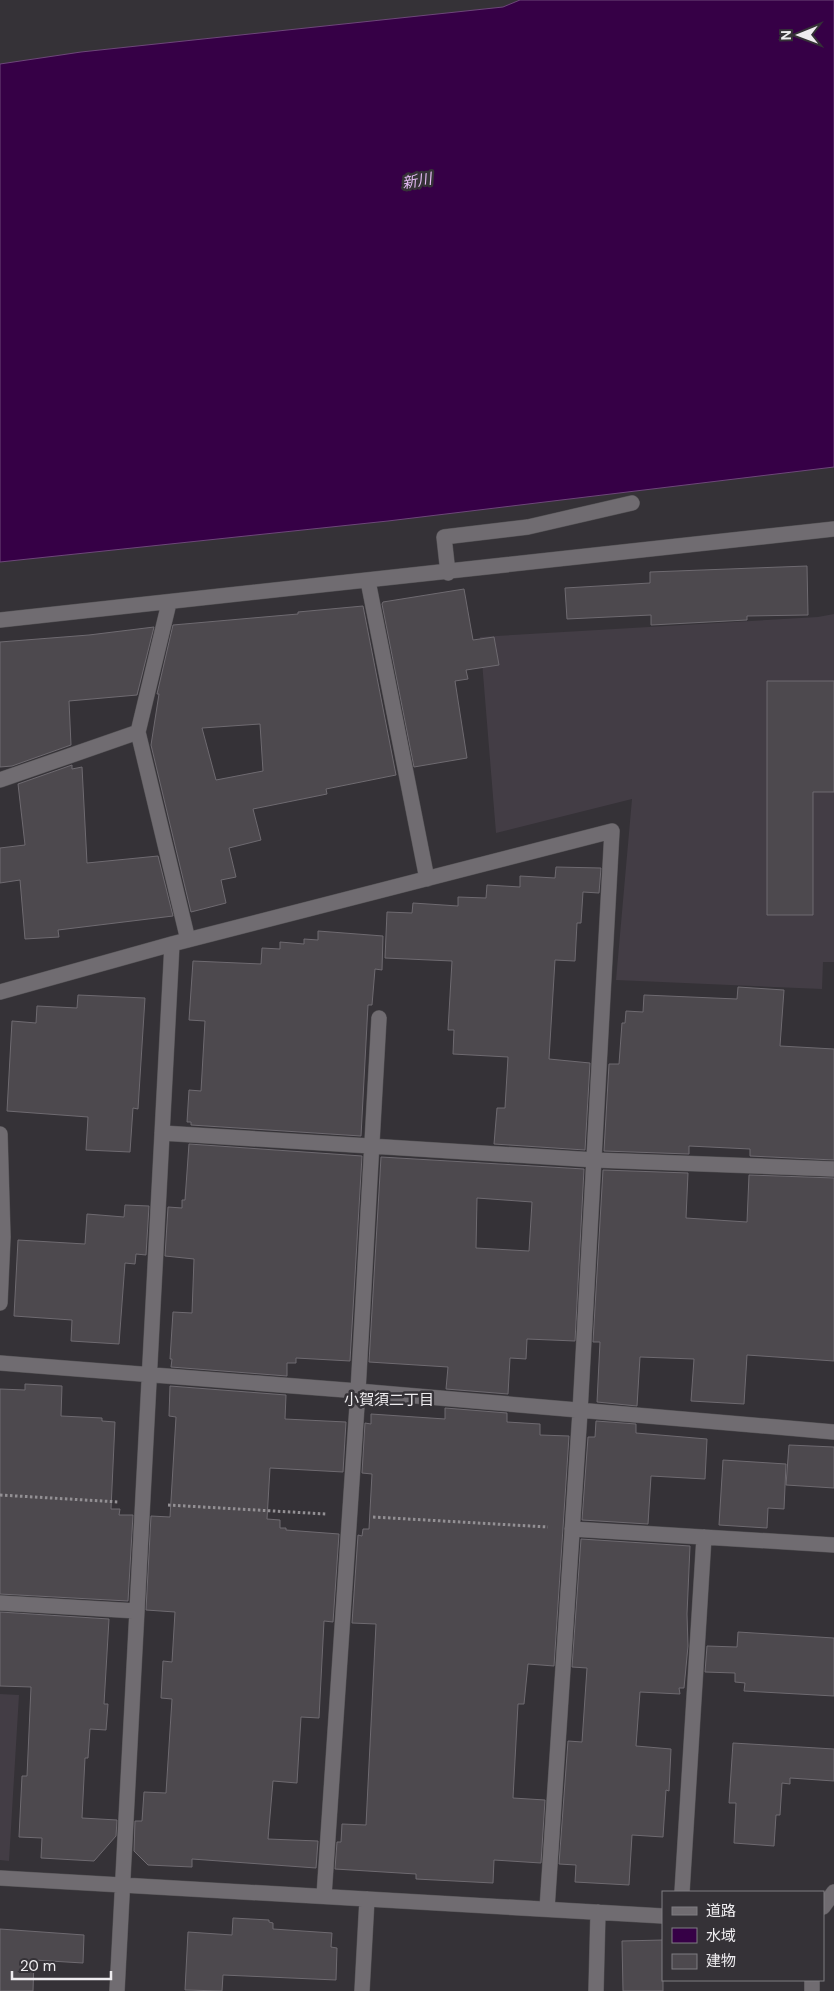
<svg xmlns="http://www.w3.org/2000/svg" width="834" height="1991" font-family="'DM Sans','Noto Sans JP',sans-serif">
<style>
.built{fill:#433d45}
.water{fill:#360046;stroke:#6d4779}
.building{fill:#4d494e;stroke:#6e6a70;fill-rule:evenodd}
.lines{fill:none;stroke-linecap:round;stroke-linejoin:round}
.minor-casing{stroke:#535154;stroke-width:16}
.path{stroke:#939094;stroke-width:3;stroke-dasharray:2.5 2.5;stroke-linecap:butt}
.minor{stroke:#706c71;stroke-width:15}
.labels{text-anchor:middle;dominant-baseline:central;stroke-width:5;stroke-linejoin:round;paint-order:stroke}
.water-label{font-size:15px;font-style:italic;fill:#e3b9f3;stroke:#353237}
.neighbourhood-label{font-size:15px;fill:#eeecef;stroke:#353237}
</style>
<rect width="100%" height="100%" fill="#353237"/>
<path class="built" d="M834,614V962H823L822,989L616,980L632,799L496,833L480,637L818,617Z
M0,1694L19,1695L9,1861L0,1860Z"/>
<path class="water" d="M520,0H834V467L388,521L0,562V64L81,52L503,7Z"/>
<path class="building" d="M807,566L808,615L747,616V620L651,625V615L567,619L565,588L650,583V572Z
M464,589L473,640L494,637L499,665L466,670L468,679L455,681L467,758L414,767L382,604L383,602Z
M363,606L396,775L326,789L327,794L253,809L261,840L229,848L236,877L221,880L226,903L191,912L151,745L159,694H157L173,625L298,614V612ZM260,724L263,771L216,780L202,728Z
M154,627L137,695L69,701L71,745L12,766L0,767V642L89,635Z
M767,681H834V792H813V915H767Z
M72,765V769L82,767L87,863L158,856L173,916L58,930L59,937L25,939L20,880L0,883V848L25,845L18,784Z
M556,867L601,868L599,893L583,892L581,923H577L575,961L555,960L549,1059L590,1063L585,1150L494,1144L497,1108H505L508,1057L453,1054L454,1030H448L452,961L385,958L387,912L412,913L413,903L458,906V897L486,898L487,885L520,887V876L555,878Z
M318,931L383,936L382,970L375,969L372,1005H368L361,1136L191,1125V1122H187L189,1090L201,1091L205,1021L189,1020L193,961L261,964L262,948L280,949V942L304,944V939L318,940Z
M738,987L784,990L780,1046L834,1049V1160L750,1156V1149L689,1146V1154L604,1151L609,1064H619L622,1023H625L626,1011L643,1012L644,995L737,999Z
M78,995L145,998L138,1109L133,1108L130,1152L86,1150L88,1117L7,1111L12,1021L36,1023L37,1006L77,1008Z
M189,1144L362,1156L350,1361L296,1358V1363H287V1376L171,1367L172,1359H170L173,1312L192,1313L194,1259L165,1256L168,1207L182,1208V1200H185Z
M381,1157L584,1169L575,1341L527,1339L526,1359L510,1358L508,1394L446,1389L448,1367L369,1362ZM477,1198L532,1202L529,1251L476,1248Z
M603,1170L688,1173L686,1218L747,1222L749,1175L834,1178V1361L747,1355L744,1404L691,1401L694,1359L640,1357L637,1406L597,1402L600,1342H593Z
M125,1205L149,1206L146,1255L136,1254L135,1264L125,1263L119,1344L71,1341L72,1320L14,1316L18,1240L85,1244L87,1214L124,1217Z
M25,1384L62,1386L61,1416L102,1418V1421L115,1422L111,1509H120L119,1515H133L128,1601L0,1594V1389L25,1390Z
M170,1386L286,1395L285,1419L346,1422L343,1472L270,1468L267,1519L280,1520V1528H286V1530L339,1534L333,1622L324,1621L319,1718L301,1717L297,1783L273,1781L268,1839L318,1841L316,1868L192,1859V1867L148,1865L134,1851L135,1821H142L144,1792L166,1793L172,1699L161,1698L163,1661L172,1662L175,1612L146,1610L151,1516L170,1517L176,1417L169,1416Z
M445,1408L507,1413V1422L540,1424V1435L569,1436L554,1666L528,1664L524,1704H518L513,1798L545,1800L541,1863L494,1860L493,1883L416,1879V1874L335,1869L337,1842H341L342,1824L366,1825L376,1624L352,1623L358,1535L362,1536L363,1529H369L372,1474L362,1473L365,1423L371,1424V1414L445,1419Z
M596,1421L636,1424V1433L707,1439L705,1479L651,1476L648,1524L582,1520L588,1437H595Z
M789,1445L834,1447V1488L786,1485Z
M723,1460L786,1464L784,1509L768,1508L767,1528L719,1525Z
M581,1539L690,1546L687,1614L688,1646L684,1688H679L680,1694L640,1692L636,1746L671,1749L669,1791L666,1790L663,1837L632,1835L629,1885L575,1882L576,1865L559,1864L568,1741L582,1742L587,1668L572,1667Z
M0,1612L109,1619L104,1704H108L106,1730L90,1729L88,1758H85L82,1818L117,1820L116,1836L94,1861L41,1858L42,1838L19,1837L22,1776H27L31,1687L0,1686Z
M738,1632L834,1638V1696L744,1691L745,1683L735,1682V1673L705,1672L707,1646L737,1647Z
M733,1743L834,1749V1781L790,1778V1784L782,1783L780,1815H776L774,1846L734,1843L736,1803H729Z
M233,1918L269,1920V1922L273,1923V1929L332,1933L331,1947L337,1948L336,1980L223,1975L222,1991L185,1990L188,1932L232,1935Z
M0,1929L84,1935L83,1963L34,1960L33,1991H0Z
M663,1940V1991H623L622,1941Z"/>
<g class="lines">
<g class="minor-casing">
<path id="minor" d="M448,573L444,537L528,527L632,503
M368,581L427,879
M169,603L138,732L188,940
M0,620L834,529
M0,780L138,732
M0,992L172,944L612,831L580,1412L547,1909
M162,1133L595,1160L834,1169
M0,1134L3,1237L0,1303
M0,1363L358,1391L834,1432
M572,1529L834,1545
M0,1603L137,1611
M0,1878L663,1916
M682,1892L704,1537
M324,1896L358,1391L379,1018
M823,1907L834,1892
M812,1980V1991
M117,1991L172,944
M362,1991L367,1899
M596,1991L598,1912"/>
</g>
<path class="path" d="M0,1495L119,1502
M168,1505L326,1514
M373,1517L548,1527"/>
<use href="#minor" class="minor"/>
</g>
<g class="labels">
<g class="water-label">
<text transform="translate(417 181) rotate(-10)">新川</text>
</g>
<g class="neighbourhood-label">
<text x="389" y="1400">小賀須二丁目</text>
</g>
</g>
<rect x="662" y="1891" width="162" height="90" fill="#353237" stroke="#7f7c81"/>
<rect x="672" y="1907" width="25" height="8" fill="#706c71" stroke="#7f7c81"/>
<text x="706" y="1916" font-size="15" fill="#eeecef">道路</text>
<rect x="672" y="1928" width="25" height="15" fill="#360046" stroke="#7f7c81"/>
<text x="706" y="1941" font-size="15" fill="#eeecef">水域</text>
<rect x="672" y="1954" width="25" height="15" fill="#4d494e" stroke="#7f7c81"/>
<text x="706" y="1966" font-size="15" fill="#eeecef">建物</text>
<g transform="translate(799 35) rotate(269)" stroke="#353237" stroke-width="4" paint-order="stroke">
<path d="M0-4L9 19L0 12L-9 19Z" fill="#eeecef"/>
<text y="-8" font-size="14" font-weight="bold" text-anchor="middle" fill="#eeecef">N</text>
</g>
<path d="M12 1971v8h99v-8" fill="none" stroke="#eeecef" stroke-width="2.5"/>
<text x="20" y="1971" font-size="15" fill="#eeecef" stroke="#353237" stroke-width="4" paint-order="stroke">20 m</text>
</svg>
